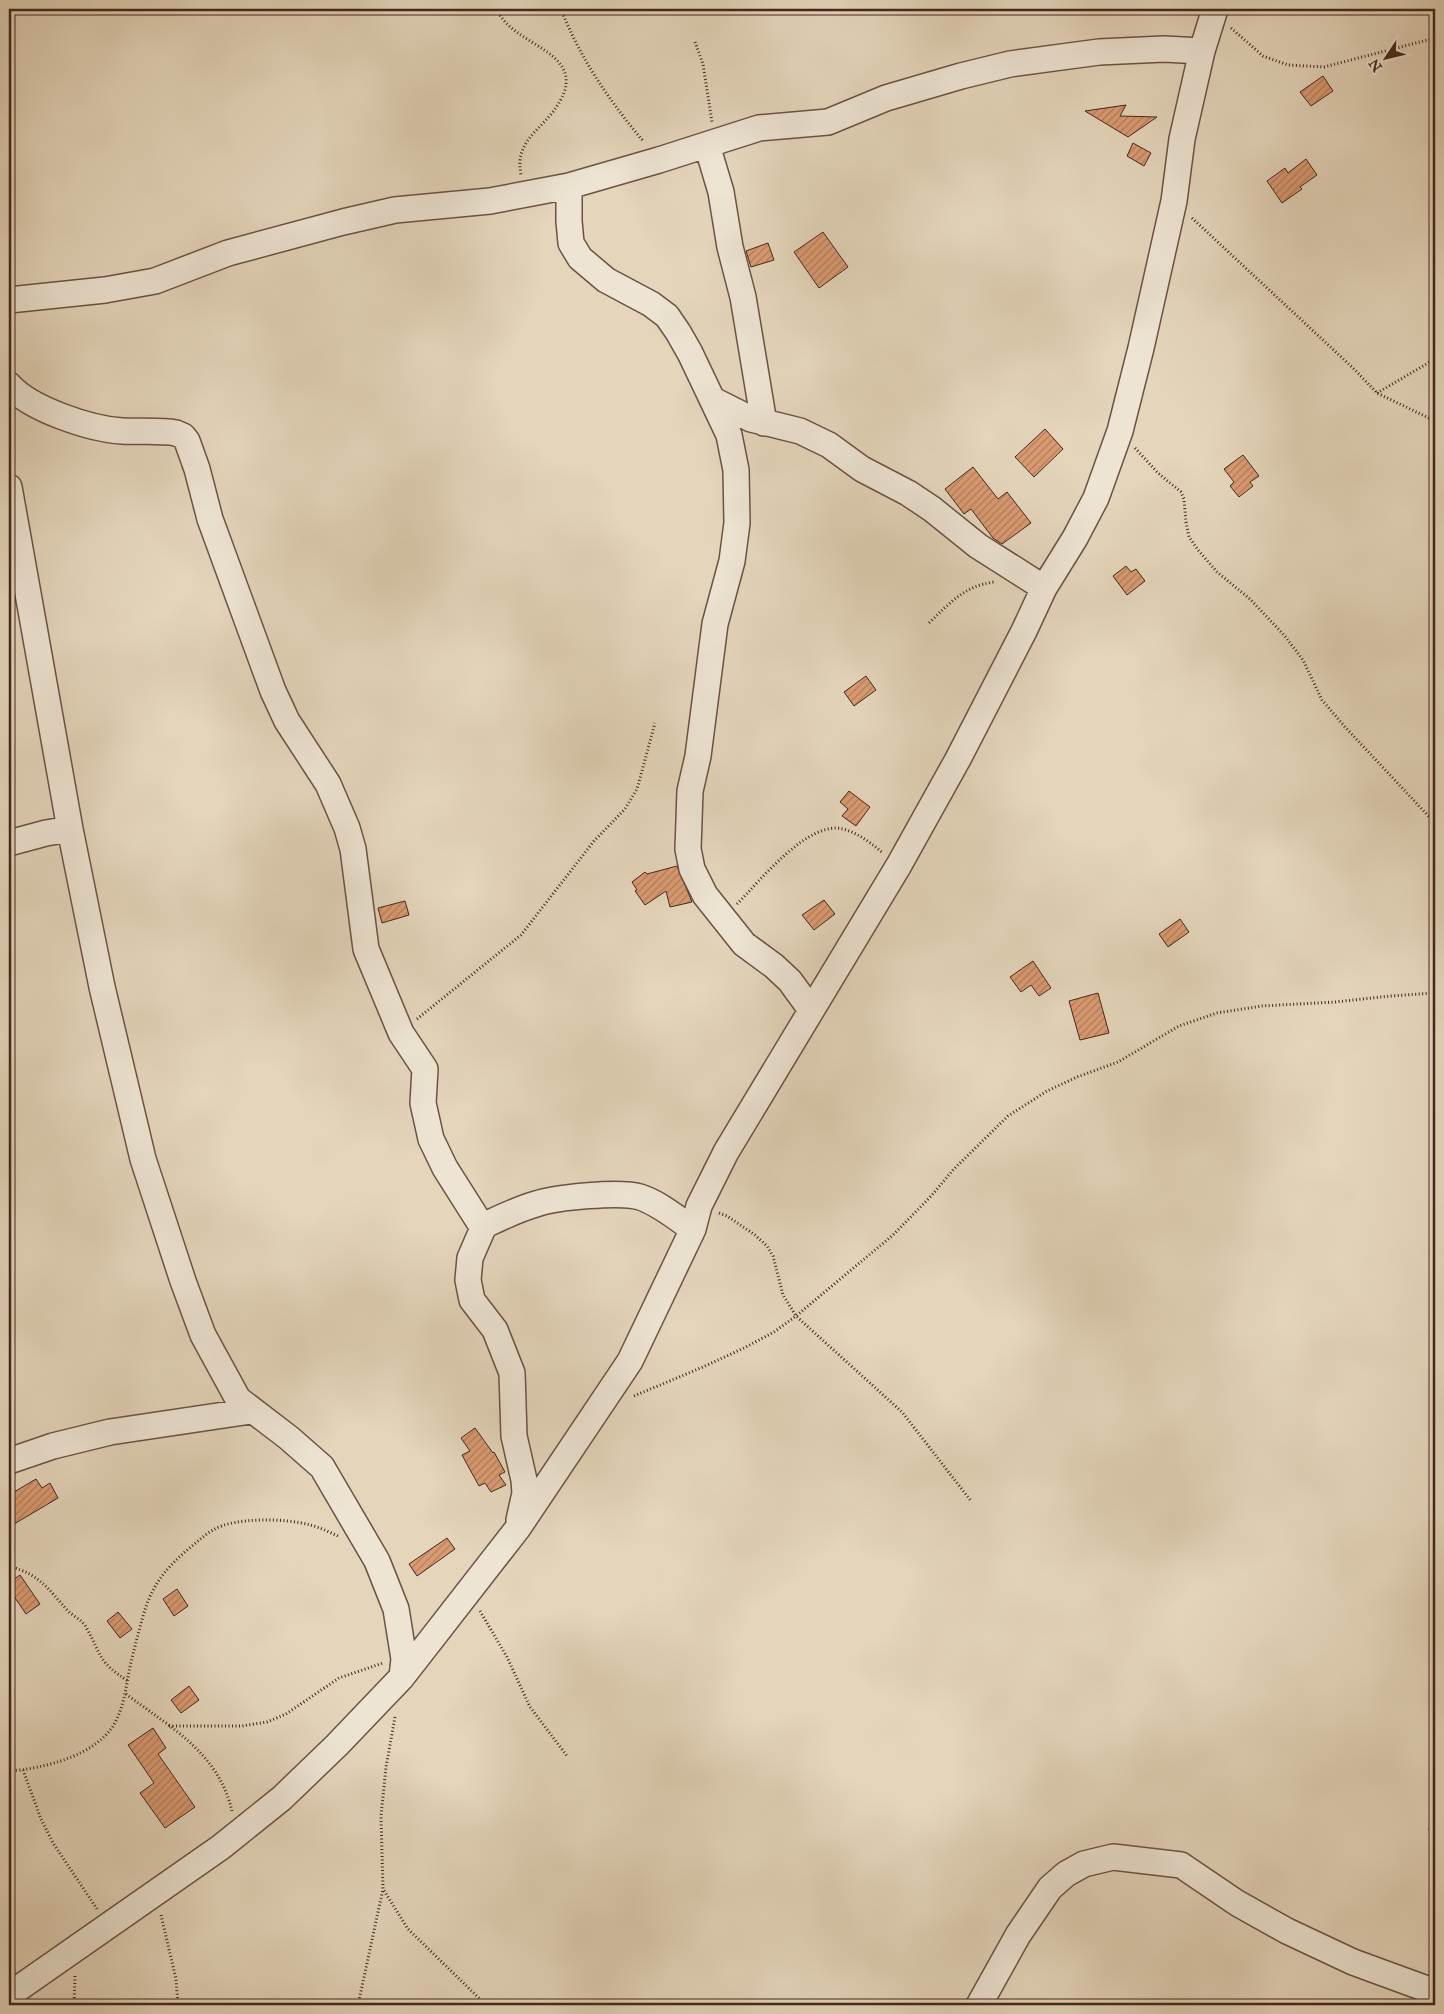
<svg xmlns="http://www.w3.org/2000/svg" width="1444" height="2014" font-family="'IM FELL Great Primer',serif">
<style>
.building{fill:url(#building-hatch);stroke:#44271c}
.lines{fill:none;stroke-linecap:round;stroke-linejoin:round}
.minor-casing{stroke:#6c5244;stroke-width:28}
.path{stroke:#44271c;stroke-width:3;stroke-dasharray:1 2.5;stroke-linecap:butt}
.minor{stroke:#ede4d3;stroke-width:25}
</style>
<defs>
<pattern id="building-hatch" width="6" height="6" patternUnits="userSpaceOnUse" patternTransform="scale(1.25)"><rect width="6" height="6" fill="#db9b72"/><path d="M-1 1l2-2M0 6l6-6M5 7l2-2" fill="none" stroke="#b37e5d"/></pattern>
</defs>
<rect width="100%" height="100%" fill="#e4d5bb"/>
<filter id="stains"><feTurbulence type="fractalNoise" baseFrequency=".004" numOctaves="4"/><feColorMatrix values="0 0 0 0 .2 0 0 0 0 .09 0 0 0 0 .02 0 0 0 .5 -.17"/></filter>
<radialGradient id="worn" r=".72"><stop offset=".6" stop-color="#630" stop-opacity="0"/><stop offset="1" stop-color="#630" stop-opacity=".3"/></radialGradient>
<path class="building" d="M1323,76L1333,91L1311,106L1300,92Z
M1126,105L1120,116L1157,117L1128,137L1085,111Z
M1133,143L1151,153L1144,166L1127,156Z
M1306,159L1317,175L1300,187L1302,189L1282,203L1267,181L1285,168L1288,173Z
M823,232L848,267L819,288L794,252Z
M768,243L774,260L751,267L746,251Z
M1045,429L1063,449L1034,477L1015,457Z
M1243,455L1259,476L1250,482L1253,486L1239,497L1230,486L1234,482L1224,469Z
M973,467L998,499L1007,492L1031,523L1002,544L993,538L971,509L964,514L945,489Z
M1126,566L1131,572L1136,569L1145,581L1127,595L1113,576Z
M866,676L876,690L854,706L844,692Z
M849,791L870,807L856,826L842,816L848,809L840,802Z
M677,866L692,902L670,907L666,891L645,905L635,891L637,890L632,882L645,872L647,874Z
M824,900L835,914L814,930L802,915Z
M405,901L409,915L382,923L378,908Z
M1180,919L1189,932L1168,947L1159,934Z
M1033,961L1051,988L1039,996L1031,985L1021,992L1010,977Z
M1098,993L1109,1033L1080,1040L1069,1001Z
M475,1428L493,1453L494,1452L505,1472L499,1475L506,1485L491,1492L485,1483L479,1486L462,1455L470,1451L461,1438Z
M36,1479L42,1488L50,1483L58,1498L9,1527V1495Z
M447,1538L455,1549L417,1576L409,1564Z
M20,1575L40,1604L26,1614L9,1589V1583Z
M177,1589L188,1606L174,1616L163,1599Z
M118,1612L132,1629L120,1638L107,1621Z
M189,1686L199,1700L181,1713L171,1700Z
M153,1728L166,1748L158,1754L195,1807L165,1828L140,1793L154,1783L128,1745Z"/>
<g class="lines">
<g class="minor-casing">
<path id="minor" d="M707,145L721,192L730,247L743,297L764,423
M569,186V221L571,243L580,258L606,280L651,304L667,316L678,332L690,353L729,435L736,470L737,523L732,561L715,624L698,756L690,791L688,849L692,869L705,895L744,944L774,966L790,981L811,1010
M9,300L105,290L155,281L228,253L343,222L395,210L490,201L569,186L659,160L759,128L828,122L886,98L961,76L1010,64L1099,52L1164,49L1202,51
M9,385C30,409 90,429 122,431C140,432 159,430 176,433L183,436L187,441L197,469L210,519L273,691L287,721L328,784L347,828L353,849L366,949L401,1033L425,1069L423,1103L431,1139L445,1168L483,1228L470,1258L468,1280L472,1300L495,1330L512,1373L514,1436L524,1480L525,1493L519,1520
M713,400L751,419L800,431L829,445L862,469L908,493L932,509L978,546L1044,588
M9,487L70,829L102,987L143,1159L183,1281L203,1335L238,1399L289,1438L322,1467L377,1561L396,1609L404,1659L402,1677
M9,843L46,833L70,829
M483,1226C500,1218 518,1209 536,1204C556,1197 621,1191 640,1197C659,1203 676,1218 693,1229
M9,1461L53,1446L110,1432L251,1411
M9,1995L221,1847L282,1798L337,1745L402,1677L518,1528L630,1361L693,1229L699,1206L726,1152L899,865L958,759L1024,631L1044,588L1075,538L1096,498L1120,431L1141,348L1174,201L1182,139L1202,51L1215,9
M979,2005L1018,1935L1050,1888L1066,1874L1084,1864L1113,1857L1181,1865L1237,1903L1287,1931L1353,1962L1435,1992"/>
</g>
<path class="path" d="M497,9C512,49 600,51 552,113C535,134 515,144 521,175
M561,9C580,58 610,102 644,142
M1231,28L1263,56L1288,65L1324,67L1435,38
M695,42L703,64L712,122
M1192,218L1353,368L1377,393L1435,421
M1377,393L1435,359
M1135,448L1158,473L1181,492L1184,499L1186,522L1189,537L1198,550L1217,572L1250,599L1284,635L1303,660L1322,700L1345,727L1435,823
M929,623C950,603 964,586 994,582
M737,904C760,881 808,820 843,829C858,833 871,843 883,853
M417,1019L521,935L594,841L625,809L637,789L655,723
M719,1213L727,1216L755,1235L767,1246L773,1256L783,1295L796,1316L902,1412L971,1501
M634,1396L703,1367L744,1348L774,1332L796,1316L893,1235L932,1195L953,1170L1008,1116L1047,1091L1077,1077L1118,1062L1179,1026L1217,1013L1262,1006L1335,1002L1390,996L1435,993
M9,1566C41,1575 48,1589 69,1612C75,1617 83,1621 86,1627C102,1656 98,1662 128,1681
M480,1611L507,1657L530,1707L567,1756
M126,1694C171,1728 218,1752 232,1811
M395,1717L386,1767L381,1816L383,1889L408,1929L486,2005
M169,1726H242L267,1722L286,1714L339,1678L383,1663
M23,1770L41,1819L53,1843L97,1909
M9,1771C42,1769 94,1756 113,1726C123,1710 126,1689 129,1671C133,1654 137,1637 142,1620C150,1589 162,1572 186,1551C195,1544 203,1536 213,1530C234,1517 286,1518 310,1525C319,1527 329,1532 338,1536
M1429,1828L1435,1834
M161,1915L176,1979L178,2005
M74,2005L75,1976
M358,2005L383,1889"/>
<use href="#minor" class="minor"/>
</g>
<rect width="1444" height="2014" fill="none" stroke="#e4d5bb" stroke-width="30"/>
<rect x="10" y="10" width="1424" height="1994" fill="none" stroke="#44271c" stroke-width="2.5"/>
<rect x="15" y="15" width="1414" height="1984" fill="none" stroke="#44271c"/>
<g transform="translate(1386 58) rotate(235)" stroke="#ede4d3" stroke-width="4" paint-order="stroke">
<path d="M0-4L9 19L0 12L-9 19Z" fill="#44271c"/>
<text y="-8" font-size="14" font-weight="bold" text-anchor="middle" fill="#44271c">N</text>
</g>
<rect width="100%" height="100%" filter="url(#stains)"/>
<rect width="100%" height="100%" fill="url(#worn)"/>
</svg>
